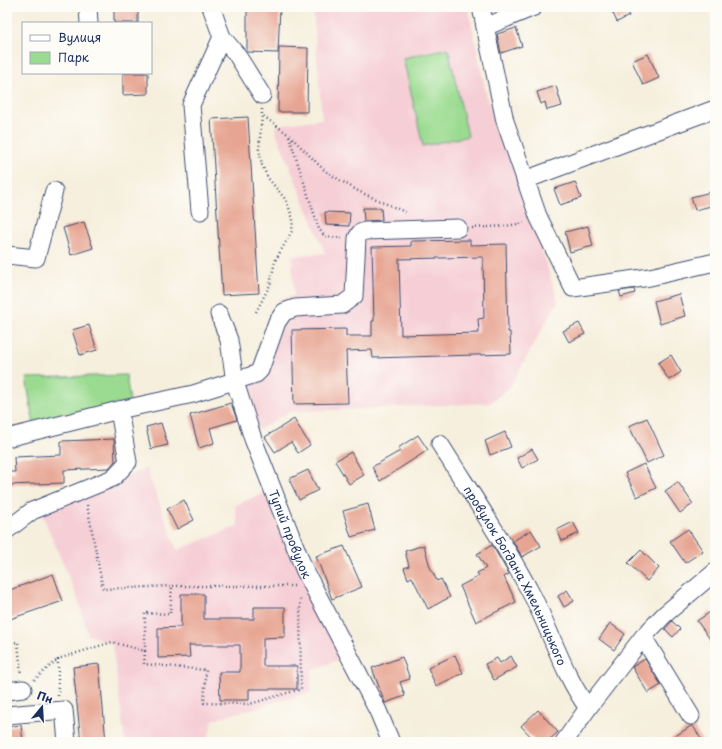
<svg xmlns="http://www.w3.org/2000/svg" width="722" height="749" font-family="'Playpen Sans',sans-serif">
<style>
.built{fill:#f6cfd6}
.green{fill:#9bdb91;stroke:#5b8578}
.building{fill:#e7a492;fill-rule:evenodd}
.lines{fill:none;stroke-linecap:round;stroke-linejoin:round}
.minor-casing{stroke:#3c4c71;stroke-width:19}
.path{stroke:#3c4c71;stroke-width:2.5;stroke-dasharray:1 3;stroke-linecap:butt}
.minor{stroke:#fff;stroke-width:17}
.labels{text-anchor:middle;dominant-baseline:central;stroke-width:4;stroke-linejoin:round;paint-order:stroke}
.street-label{font-size:12px;fill:#1b2f5e;stroke:#fdfcf7}
</style>
<rect width="100%" height="100%" fill="#fdfcf7"/>
<filter id="ink" filterUnits="userSpaceOnUse"><feTurbulence type="fractalNoise" baseFrequency=".025" numOctaves="2"/><feDisplacementMap in="SourceGraphic" scale="8" xChannelSelector="R" yChannelSelector="G"/><feConvolveMatrix kernelMatrix="1 2 1 2 8 2 1 2 1" color-interpolation-filters="sRGB"/></filter>
<filter id="wash" filterUnits="userSpaceOnUse"><feTurbulence type="fractalNoise" baseFrequency=".012" numOctaves="4" result="noise"/><feDisplacementMap in="SourceGraphic" scale="16" xChannelSelector="R" yChannelSelector="G"/><feGaussianBlur stdDeviation="0.9" result="paint"/><feColorMatrix in="noise" values="0 0 0 0 0 0 0 0 0 0 0 0 0 0 0 0 0 1.4 0 .05"/><feComposite in="paint" operator="in"/></filter>
<g filter="url(#wash)">
<rect width="100%" height="100%" fill="#f6efdd"/>
<path class="built" d="M318,7H468L487,98L532,218L558,301L510,387L490,403L289,412L255,432L241,376L254,367L279,299L294,296L292,256L325,253L275,130L278,125L322,119L313,8Z
M146,468L177,550L238,526L235,505L268,491L342,658L312,671L311,692L213,720L207,741L202,742H125L112,643L88,635L78,599L42,514Z"/>
<path class="green" d="M448,48L468,136L423,146L403,58Z
M126,375L130,401L34,425L26,378Z"/>
<g id="blocks">
<path class="building" d="M114,7H138V23H114Z
M247,7H280L278,53L247,52Z
M610,7H625L629,16L617,22Z
M516,28L522,46L501,53L497,34Z
M279,47L308,48L307,112H278Z
M648,54L659,78L643,85L632,61Z
M123,73H148V94L123,95Z
M556,86L562,106L547,110L545,102L541,104L537,92Z
M248,117L259,293L222,295L211,119Z
M575,182L581,198L560,205L554,189Z
M715,191V205L695,210L691,197Z
M363,208H381L382,220L364,221Z
M325,212L350,213L349,226L326,225Z
M84,222L93,248L71,255L63,228Z
M588,226L593,246L570,252L565,232Z
M470,240V245L506,244L508,332H510L511,354L373,358L372,350L346,351L348,403L294,404L292,330L346,329V336H372V321H374L372,247L411,246V241ZM483,257L484,318L478,319L479,333L401,335L399,259Z
M634,289L635,293L621,297L619,291Z
M679,294L685,316L660,324L654,301Z
M579,323L585,334L569,342L563,331Z
M89,325L97,350L80,355L72,330Z
M671,355L681,372L669,380L658,363Z
M231,403L237,420L210,428L214,443L199,448L190,415Z
M647,418L664,455L647,463L629,426Z
M294,419L310,445L298,453L291,442L275,452L265,437Z
M161,423L168,445L151,449L146,427Z
M505,432L511,447L490,455L485,441Z
M418,435L428,450L380,481L372,467L400,451L398,448Z
M114,439L115,461L109,468L64,470V483L7,485V472H15L14,457L61,455V441Z
M532,449L538,459L522,468L517,458Z
M351,452L364,475L349,484L335,461Z
M644,464L656,488L637,497L625,473Z
M308,470L318,490L299,500L289,479Z
M678,482L693,504L680,513L665,491Z
M184,500L194,520L177,529L167,509Z
M368,504L375,530L351,537L343,511Z
M573,522L579,533L562,541L557,530Z
M688,529L703,551L685,563L670,541Z
M531,530L541,546L522,557L513,541Z
M424,545L430,567L437,581L441,579L450,597L428,609L412,577L408,579L404,568L409,566L405,551Z
M492,545L509,574L504,577L516,602L476,622L460,586L479,576L477,573L486,568L477,554Z
M344,546L362,587L332,599L316,556Z
M641,550L659,568L647,581L628,563Z
M53,574L63,601L7,620V591Z
M567,590L574,601L564,607L558,596Z
M181,594H204V619H254V607H285V637L263,638V666H297V689H249V700H220L219,672H240V645H189L190,657L158,658V628L181,627Z
M710,612L715,618V646L697,621Z
M672,621L680,629L673,637L665,629Z
M610,623L625,634L614,650L599,639Z
M455,655L463,673L436,686L428,668Z
M511,656L517,667L494,680L485,664L497,658L500,663Z
M402,657L410,679L400,682L405,696L385,703L372,668Z
M645,659L661,685L648,693L632,667Z
M99,664L106,742H81L73,667Z
M538,710L558,732L547,742H536L521,726Z
M21,725L23,742H7V727Z
M693,726L703,742H666L691,726Z"/>
</g>
</g>
<g filter="url(#ink)">
<use href="#blocks" fill-opacity="0" stroke="#3c4c71" stroke-width="1"/>
<g class="lines">
<g class="minor-casing">
<g id="minor">
<path d="M88,7L89,23"/>
<path d="M211,7L222,37L237,55L262,95"/>
<path d="M481,7L505,121L538,216L573,288L650,277L715,262"/>
<path d="M485,27L534,7"/>
<path d="M525,180L715,109"/>
<path d="M200,211L191,105L222,37"/>
<path d="M7,255L36,258L54,191"/>
<path id="s1" d="M219,314L229,340L235,382L253,439L304,569L378,711L391,742"/>
<path d="M7,438L119,410L193,394L256,374L260,370L277,322L284,312L295,308L342,305L354,296L357,238L360,233L365,231L458,228"/>
<path id="s2" d="M440,444C472,495 506,545 534,599C552,635 564,675 588,708"/>
<path d="M7,530L32,511L113,478L128,462L119,410"/>
<path d="M643,637L691,716"/>
<path d="M7,691L23,689"/>
<path d="M7,715L64,710L67,742"/>
<path d="M564,742L588,708L643,637L664,615L715,572"/>
</g>
</g>
<path class="path" d="M262,109V115L289,135L325,171L358,191L407,213
M289,136L319,229L325,237L342,238
M472,228L505,226L524,223
M256,312L270,285L275,261L292,231L293,219L286,200L268,178L262,165L259,149L262,116
M87,505L103,589L172,586
M7,643L18,642L21,674
M145,651L144,664L206,670L204,703L250,704L301,689L300,597
M34,680L57,660
M58,696V659L112,642L145,651V613L170,614L172,586H297"/>
<use href="#minor" class="minor"/>
</g>
</g>
<g class="labels">
<g class="street-label">
<text stroke="none"><textPath href="#s1" startOffset="232">Тупий провулок</textPath></text>
<text stroke="none"><textPath href="#s2" startOffset="152">провулок Богдана Хмельницького</textPath></text>
</g>
</g>
<rect width="722" height="749" fill="none" stroke="#fdfcf7" stroke-width="24"/>
<rect x="22" y="22" width="130" height="52" fill="#fdfcf7" stroke="#a3aaba"/>
<rect x="30" y="35" width="20" height="6" fill="#ffffff" stroke="#a3aaba"/>
<text x="58" y="42" font-size="12" fill="#1b2f5e">Вулиця</text>
<rect x="30" y="52" width="20" height="12" fill="#9bdb91" stroke="#a3aaba"/>
<text x="58" y="62" font-size="12" fill="#1b2f5e">Парк</text>
<g transform="translate(42 707) rotate(18)" stroke="#fdfcf7" stroke-width="3" paint-order="stroke">
<path d="M0-3L7 15L0 10L-7 15Z" fill="#1b2f5e"/>
<text y="-6" font-size="11" font-weight="bold" text-anchor="middle" fill="#1b2f5e">Пн</text>
</g>
</svg>
